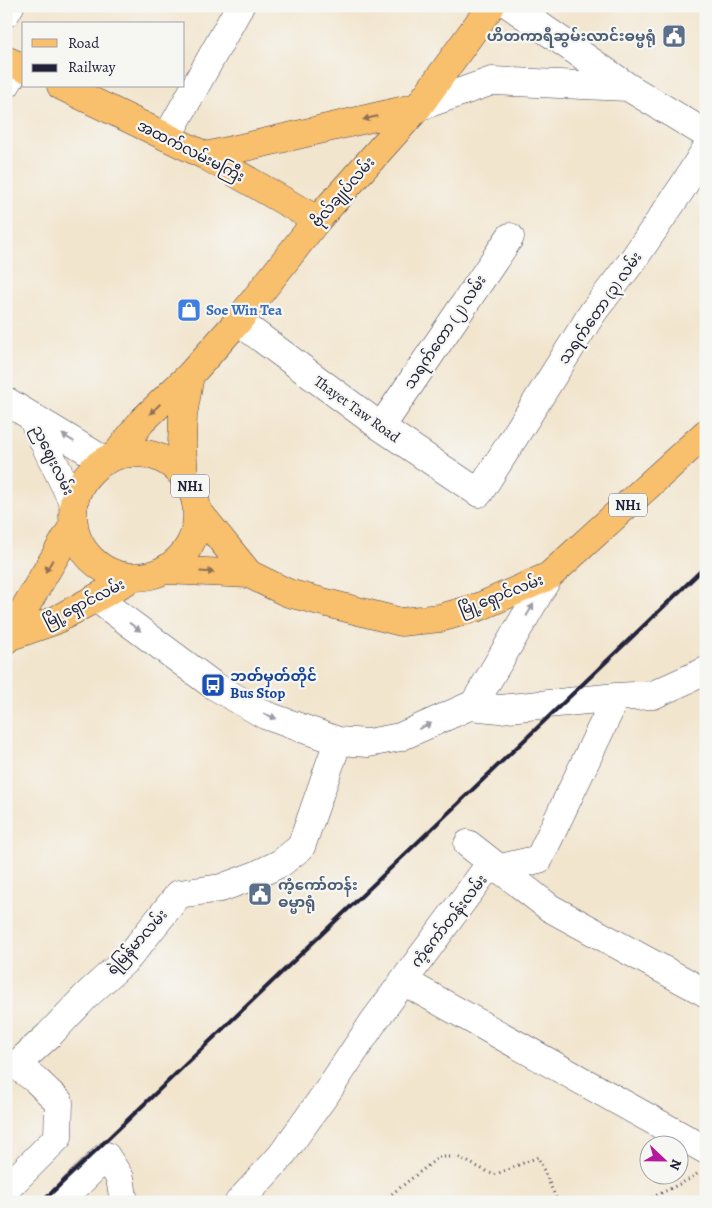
<svg xmlns="http://www.w3.org/2000/svg" width="712" height="1208" font-family="Alegreya,'Noto Sans Myanmar',serif">
<style>
.lines{fill:none;stroke-linecap:round;stroke-linejoin:round}
.minor-casing{stroke:#413f51;stroke-width:29}
.major-casing{stroke:#413f51;stroke-width:29}
.highway-casing{stroke:#413f51;stroke-width:29}
.path{stroke:#413f51;stroke-width:3;stroke-dasharray:1 4;stroke-linecap:butt}
.minor{stroke:#fff;stroke-width:28}
.major{stroke:#f8bf6c;stroke-width:28}
.highway{stroke:#f8bf6c;stroke-width:28}
.rail{stroke:#22223b;stroke-width:4}
.oneway{fill:#8d7054}
.oneway2{fill:#9c9ca7}
.labels{text-anchor:middle;dominant-baseline:central;stroke-width:4.5;stroke-linejoin:round;paint-order:stroke}
.shield{fill:#f6f6f2;stroke:#626272;stroke-width:1}
.shield-label{font-size:14px;font-weight:bold;fill:#22223b}
.service-label{font-size:15px;font-weight:bold;fill:#4e5e75;stroke:#f6f6f2;text-anchor:end}
.street-label{font-size:15px;fill:#22223b;stroke:#f6f6f2}
.shop-label{font-size:15px;font-weight:bold;fill:#366cbe;stroke:#f6f6f2;text-anchor:start}
.transit-label{font-size:15px;font-weight:bold;fill:#164399;stroke:#f6f6f2;text-anchor:start}
</style>
<rect width="100%" height="100%" fill="#f6f6f2"/>
<filter id="ink" filterUnits="userSpaceOnUse"><feTurbulence type="fractalNoise" baseFrequency=".02" numOctaves="2"/><feDisplacementMap in="SourceGraphic" scale="10" xChannelSelector="R" yChannelSelector="G"/><feConvolveMatrix kernelMatrix="1 2 1 2 8 2 1 2 1" color-interpolation-filters="sRGB"/></filter>
<filter id="wash" filterUnits="userSpaceOnUse"><feTurbulence type="fractalNoise" baseFrequency=".0096" numOctaves="4" result="noise"/><feDisplacementMap in="SourceGraphic" scale="20" xChannelSelector="R" yChannelSelector="G"/><feGaussianBlur stdDeviation="1.12" result="paint"/><feColorMatrix in="noise" values="0 0 0 0 0 0 0 0 0 0 0 0 0 0 0 0 0 1.4 0 .05"/><feComposite in="paint" operator="in"/></filter>
<g filter="url(#wash)">
<rect width="100%" height="100%" fill="#f2e5ce"/>
</g>
<g filter="url(#ink)">
<g class="lines">
<g class="minor-casing">
<path id="minor" d="M511,6L628,87
M6,13L10,6
M6,85L18,65
M418,107L492,81L628,87L706,134
M167,137L240,6
M238,321L381,427L479,493L593,312L633,260L682,188L706,149
M6,401L105,461
M31,416L74,504
M381,427L510,237
M96,598L213,685L265,715L338,741L368,743L400,737L474,704L549,576
M616,697L653,695L706,671
M468,844L550,908L706,993
M403,981L706,1150
M6,1189L58,1137L59,1102L36,1080L16,1065L49,1035L87,995L128,958L179,894L221,888L256,875L281,863L301,847L338,741
M60,1202L106,1156L120,1178L124,1202
M239,1202L281,1156L327,1092L374,1021L484,872L539,859L616,697L500,709L470,706"/>
</g>
<g class="major-casing">
<path id="major" d="M6,60L24,68
M61,86L206,156L317,220
M206,156L418,107
M115,456L142,421L190,375L238,321L317,220L418,107L491,6
M184,477L182,444L183,415L190,375"/>
</g>
<g class="highway-casing">
<path id="highway" d="M73 515a62 62 0 1 1 124 0a62 62 0 1 1-124 0Z
M197,510L249,574
M165,570L249,574L288,593L401,622L440,618L479,607L549,576L706,433
M8,637L54,621L132,578
M6,640L74,524"/>
</g>
<path class="path" d="M387,1202L388,1197L439,1157H458L494,1175L538,1157L556,1198L562,1202
M643,1202L692,1178L698,1173"/>
<use href="#minor" class="minor"/>
<use href="#major" class="major"/>
<use href="#highway" class="highway"/>
<path class="rail" d="M42,1202L706,566"/>
</g>
<defs><path id="oneway-solid" d="M-6-.8H1V-3.2L6.5 0L1 3.2V.8H-6Z" transform="scale(1.25)"/></defs>
<g class="oneway">
<use href="#oneway-solid" transform="translate(370 118) rotate(167)"/>
<use href="#oneway-solid" transform="translate(155 409) rotate(136)"/>
<use href="#oneway-solid" transform="translate(49 566) rotate(120)"/>
<use href="#oneway-solid" transform="translate(207 572) rotate(3)"/>
</g>
<g class="oneway2">
<use href="#oneway-solid" transform="translate(68 438) rotate(-149)"/>
<use href="#oneway-solid" transform="translate(530 610) rotate(-60)"/>
<use href="#oneway-solid" transform="translate(135 627) rotate(36)"/>
<use href="#oneway-solid" transform="translate(270 716) rotate(22)"/>
<use href="#oneway-solid" transform="translate(425 726) rotate(-24)"/>
</g>
</g>
<defs>
<g id="civic-square" transform="scale(1.25)"><rect x="-9" y="-9" width="18" height="18" rx="4" fill="#5c6f8a" stroke="#f6f6f2"/><path d="M-.6-6.5H3V-4.5H.6V-3L4-1V1h2V6H-6V1h2V-1L-.6-3ZM-1.2 2.5V6h2.4V2.5Z" fill="#fff"/></g>
<g id="shop-square" transform="scale(1.25)"><rect x="-9" y="-9" width="18" height="18" rx="4" fill="#3f7fe0" stroke="#f6f6f2"/><path d="M-5-2.5h2.3a2.7 3.5 0 0 1 5.4 0H5L5.5 6h-11ZM-1.5-2.5h3a1.5 2.3 0 0 0-3 0Z" fill="#fff"/></g>
<g id="bus-square" transform="scale(1.25)"><rect x="-9" y="-9" width="18" height="18" rx="4" fill="#1a4fb4" stroke="#f6f6f2"/><path d="M-5-6H5V4H4V6H2V4H-2V6H-4V4H-5ZM-3.5-4V0h7V-4ZM-3.5 1.2v1.5H-2V1.2ZM2 1.2v1.5H3.5V1.2Z" fill="#fff"/></g>
</defs>
<g fill-rule="evenodd">
<use href="#civic-square" x="674" y="36"/>
<use href="#shop-square" x="189" y="310"/>
<use href="#bus-square" x="213" y="685"/>
<use href="#civic-square" x="260" y="894"/>
</g>
<g class="labels">
<g class="shield">
<rect x="171" y="474.5" width="38" height="23" rx="4"/>
<rect x="609" y="493.5" width="38" height="23" rx="4"/>
</g>
<g class="shield-label">
<text x="190" y="486">NH1</text>
<text x="628" y="505">NH1</text>
</g>
<g class="service-label">
<text x="656" y="36">ဟိတကာရီဆွမ်းလာင်းဓမ္မရုံ</text>
<text x="278" y="885" text-anchor="start">ကံ့ကော်တန်း<tspan x="278" dy="17">ဓမ္မာရုံ</tspan></text>
</g>
<g class="street-label">
<text transform="translate(191 151) rotate(27)">အထက်လမ်းမကြီး</text>
<text transform="translate(343 192) rotate(-49)">ဗိုလ်ချုပ်လမ်း</text>
<text transform="translate(600 308) rotate(-55)">သရက်တော (၃) လမ်း</text>
<text transform="translate(445 332) rotate(-56)">သရက်တော (၂) လမ်း</text>
<text transform="translate(357 409) rotate(36)">Thayet Taw Road</text>
<text transform="translate(53 460) rotate(64)">ညဈေးလမ်း</text>
<text transform="translate(501 595) rotate(-21)">မြို့ရှောင်လမ်း</text>
<text transform="translate(84 603) rotate(-27)">မြို့ရှောင်လမ်း</text>
<text transform="translate(449 921) rotate(-52)">ကံ့ကော်တန်းလမ်း</text>
<text transform="translate(137 942) rotate(-48)">ရဲမြန်မာလမ်း</text>
</g>
<g class="shop-label">
<text x="206" y="310">Soe Win Tea</text>
</g>
<g class="transit-label">
<text x="230" y="676">ဘတ်မှတ်တိုင်<tspan x="230" dy="17">Bus Stop</tspan></text>
</g>
</g>
<rect width="712" height="1208" fill="none" stroke="#f6f6f2" stroke-width="25"/>
<rect x="22" y="22" width="162" height="65" fill="#f6f6f2" stroke="#a1a1a9"/>
<rect x="32" y="39" width="25" height="8" fill="#f8bf6c" stroke="#a1a1a9"/>
<text x="68" y="48" font-size="15" fill="#22223b">Road</text>
<rect x="32" y="64" width="25" height="8" fill="#22223b" stroke="#a1a1a9"/>
<text x="68" y="72" font-size="15" fill="#22223b">Railway</text>
<g transform="translate(664 1160) rotate(112)"><circle r="24" fill="#f6f6f2" stroke="#a1a1a9"/>
<path d="M0-4L9 19L0 12L-9 19Z" fill="#b5179e"/>
<text y="-8" font-size="14" font-weight="bold" text-anchor="middle" fill="#22223b">N</text>
</g>
</svg>
